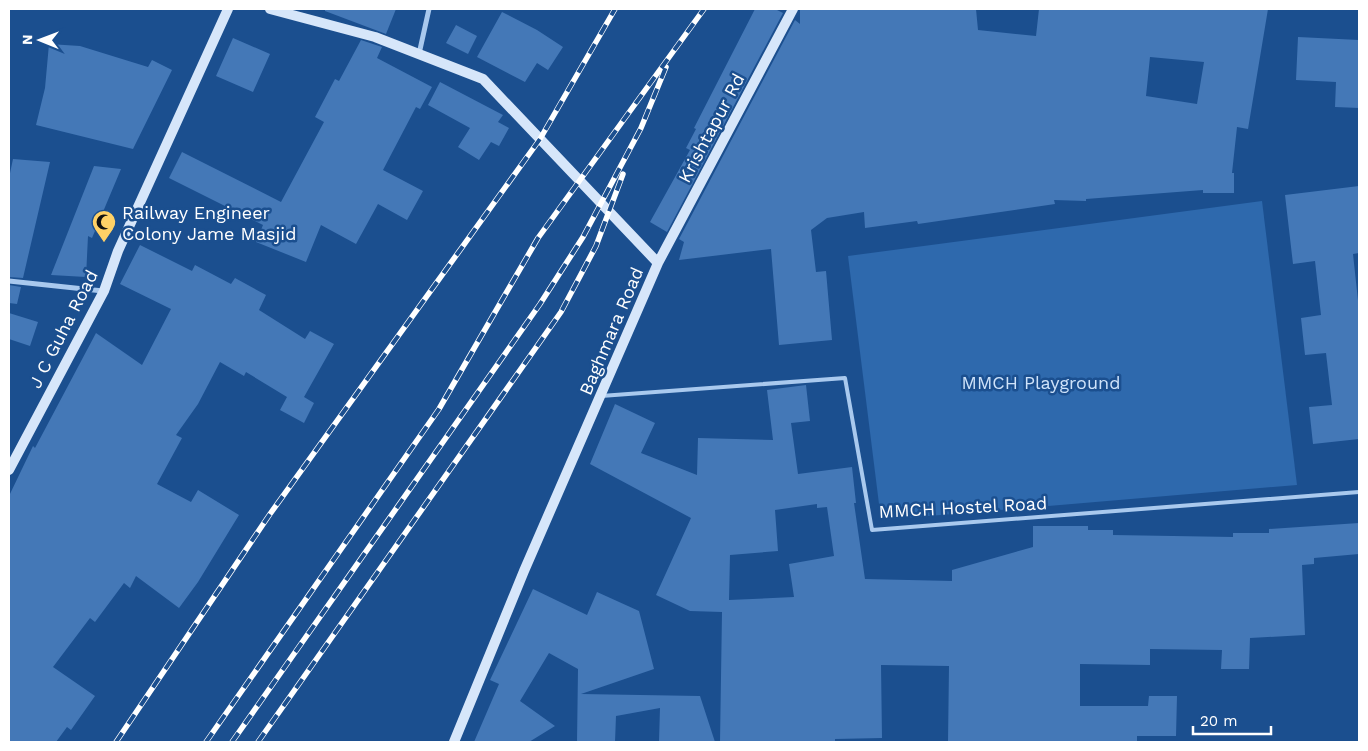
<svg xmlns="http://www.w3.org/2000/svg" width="1368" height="751" font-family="'Work Sans',sans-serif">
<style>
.green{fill:#2e69ad}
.building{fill:#4478b7;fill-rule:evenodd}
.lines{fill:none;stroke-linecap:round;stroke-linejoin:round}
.lane{stroke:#a9c9ee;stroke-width:4}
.street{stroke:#a9c9ee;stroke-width:5}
.secondary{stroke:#d6e6fa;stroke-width:10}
.rail-casing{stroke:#fff;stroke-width:5.5}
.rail{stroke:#1b4f8f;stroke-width:4;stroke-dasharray:11;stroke-linecap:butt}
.labels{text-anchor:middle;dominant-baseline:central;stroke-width:5;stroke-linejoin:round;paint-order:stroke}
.street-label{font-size:18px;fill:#fff;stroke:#1b4f8f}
.poi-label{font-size:18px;fill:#fff;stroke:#1b4f8f;text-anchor:start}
.park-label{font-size:18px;fill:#cfe3fa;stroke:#1b4f8f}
</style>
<rect width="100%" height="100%" fill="#1b4f8f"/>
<path class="green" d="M1262,201L1297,485L881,520L848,256Z"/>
<path class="building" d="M325,9H396L386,34L325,11Z
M755,9H775L783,13L667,232L650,222L690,150L686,148L696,129L694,128Z
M800,9H976L978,30L1036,36L1039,9H1268L1248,129L1237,127L1232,173H1234V193H1203V190L1086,199V201L1054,200L1055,204L918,224L917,221L865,228L864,212L827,218L811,230L816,272L826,271L832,340L779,345L771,249L679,260L684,242L679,239L795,20L800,24ZM1150,57L1204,62L1197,104L1146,96Z
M502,12L537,30L563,47L548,70L537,63L525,82L477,57Z
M456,25L477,36L468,54L446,43Z
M1298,37L1359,40V108L1335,107L1336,82L1296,80Z
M233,38L270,54L253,92L216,76Z
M361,40L382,47L377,58L432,87L420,109L416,107L383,170L423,191L407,220L378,204L356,244L321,225L306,262L256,242L263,225L169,178L182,152L281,202L324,122L315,117L335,79L339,81Z
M49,44L80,46L148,67L152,60L172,70L133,149L36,125L45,88Z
M440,82L503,115L498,122L509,128L499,146L491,142L479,160L458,147L470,128L428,105Z
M13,159L50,162L23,278L9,277V178Z
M94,166L121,169L92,238L88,236L86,277L51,275Z
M1359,186V253L1353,254L1359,310V439L1313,444L1309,407L1332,405L1326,353L1305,355L1301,318L1321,315L1315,261L1293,264L1285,195Z
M140,245L192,271L195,265L231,284L235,278L266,295L259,310L305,339L310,331L334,344L304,397L314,403L304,423L280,410L287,397L246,372L244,376L220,362L198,404L176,435L182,438L157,484L191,502L198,490L239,515L198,582L179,608L136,576L130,588L124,583L95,622L90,618L53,667L95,696L71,730L67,727L56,742H9V496L33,446L35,448L96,333L142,365L171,309L120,284Z
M9,285L21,287L17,304L9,303Z
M9,313L38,322L30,346L9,339Z
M806,385L810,421L791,423L798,474L852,467L856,503H854L865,579L952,581V570L1033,547V526H1088V530H1113V535L1233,537V533H1269V529L1359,523V554L1314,558V564L1302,565L1305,635L1250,638L1249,669H1221L1222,650L1150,649V665L1080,664V706H1148L1149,696H1177L1176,736H1137V742H948L949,666L881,665L882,738L835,739V742H720L722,612L690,611L656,595L691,518L590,464L615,404L655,423L641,453L697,475L698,438L773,440L767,390ZM817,504V508L827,507L834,556L789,564L794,597L729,600L730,555L778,551L775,510Z
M533,589L587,615L597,592L639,611L654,669L581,694L700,696L715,742H659L660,708L616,716L615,742H577L578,669L549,653L520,701L555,726L529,742H474L499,684L490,680Z"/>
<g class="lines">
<path class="lane" d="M601,396L845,378L872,530L1359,492"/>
<path class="street" d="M419,54L429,9
M9,281L103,291"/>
<path class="secondary" d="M270,9L375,37L483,79L658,263L524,571L454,742
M658,263L793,9
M9,470L104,291L118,251L228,9"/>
<g class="rail-casing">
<path id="rail" d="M116,742L270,514L540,139L615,9
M206,742L439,409L538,238L704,9
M232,742L540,304L583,237L641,128L666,67
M258,742L561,312L596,246L623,174"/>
</g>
<use href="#rail" class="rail"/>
</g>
<defs>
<g id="mosque-pin" transform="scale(1.25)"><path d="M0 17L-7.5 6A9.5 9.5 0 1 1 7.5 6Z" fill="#ffd166" stroke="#1b4f8f"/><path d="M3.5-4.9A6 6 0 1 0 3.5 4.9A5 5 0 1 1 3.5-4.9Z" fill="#111"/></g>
</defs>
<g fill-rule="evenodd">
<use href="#mosque-pin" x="104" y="222"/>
</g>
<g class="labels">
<g class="street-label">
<text transform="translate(711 128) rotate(-62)">Krishtapur Rd</text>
<text transform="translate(63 329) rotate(-63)">J C Guha Road</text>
<text transform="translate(611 331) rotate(-67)">Baghmara Road</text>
<text transform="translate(963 507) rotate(-3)">MMCH Hostel Road</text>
</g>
<g class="poi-label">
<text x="122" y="212">Railway Engineer<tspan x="122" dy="21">Colony Jame Masjid</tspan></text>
</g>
<g class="park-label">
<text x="1041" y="382">MMCH Playground</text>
</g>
</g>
<rect width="1368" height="751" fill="none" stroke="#ffffff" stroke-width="20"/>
<g transform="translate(40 40) rotate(271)" stroke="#1b4f8f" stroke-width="4" paint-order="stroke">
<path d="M0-4L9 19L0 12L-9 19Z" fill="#ffffff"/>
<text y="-8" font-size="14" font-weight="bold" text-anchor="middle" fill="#ffffff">N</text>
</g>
<path d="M1193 726v8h78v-8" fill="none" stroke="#ffffff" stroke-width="2.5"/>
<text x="1200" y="726" font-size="15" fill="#ffffff" stroke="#1b4f8f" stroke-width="4" paint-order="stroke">20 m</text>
</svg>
